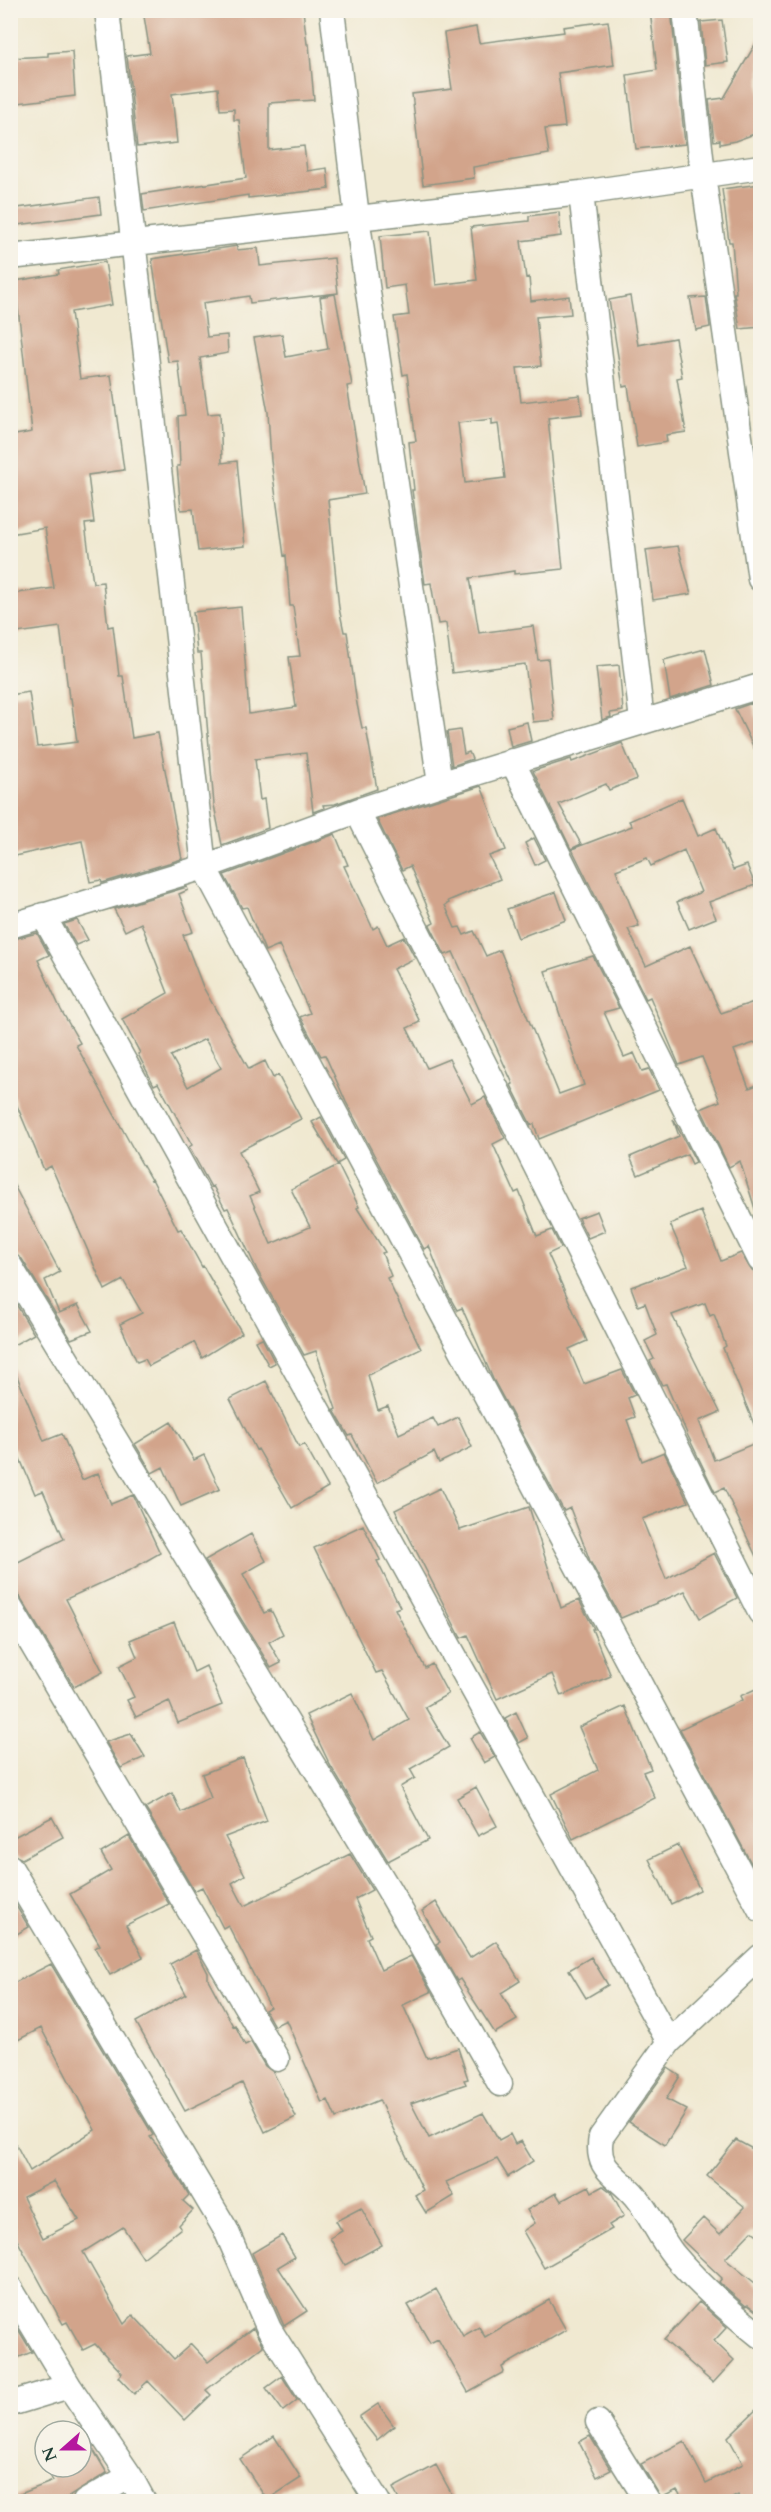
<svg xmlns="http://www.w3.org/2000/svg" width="771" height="2512" font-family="Cardo,serif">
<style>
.building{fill:#d2a48b;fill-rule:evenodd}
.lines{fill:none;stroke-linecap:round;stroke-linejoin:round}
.minor-casing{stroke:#889382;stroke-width:27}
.minor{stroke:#fff;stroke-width:24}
</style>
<rect width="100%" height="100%" fill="#f7f3e8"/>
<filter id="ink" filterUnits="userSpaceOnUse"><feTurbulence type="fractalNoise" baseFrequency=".0167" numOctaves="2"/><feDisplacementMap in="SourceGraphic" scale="12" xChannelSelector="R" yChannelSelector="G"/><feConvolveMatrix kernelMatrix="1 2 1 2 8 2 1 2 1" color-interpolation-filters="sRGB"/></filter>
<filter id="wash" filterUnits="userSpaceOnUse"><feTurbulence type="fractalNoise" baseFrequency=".008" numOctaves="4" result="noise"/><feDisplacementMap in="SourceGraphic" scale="24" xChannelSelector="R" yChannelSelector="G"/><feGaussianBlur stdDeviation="1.35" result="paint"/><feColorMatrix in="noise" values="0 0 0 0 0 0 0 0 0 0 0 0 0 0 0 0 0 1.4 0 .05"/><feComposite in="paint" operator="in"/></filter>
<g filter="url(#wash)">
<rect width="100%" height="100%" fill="#f0e9d1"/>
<g id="blocks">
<path class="building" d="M143,10H303L307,44H309L314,100L269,103V150L304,146L307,171L327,168L329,189L248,198V195L144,211L142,194L246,178L239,120H234V109L220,110L218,88L172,94L177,143L137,147L127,56L150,53Z
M650,10H671L685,144L636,149L627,75L657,70Z
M722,20L728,62L705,65L701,22Z
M608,21L614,65L558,73L565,127L545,129L549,154L473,167L474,178L423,185L412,94L452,89L444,33L476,27L479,43L564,32L563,27Z
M760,36V132L735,141L720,144V140L714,141L709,100L724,98Z
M72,51L75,96L10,104V58L48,56V53Z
M760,184V327L740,329L734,293H736L732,242H729L722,189Z
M99,197L101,214L10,226V209Z
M559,212L561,236L521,241L526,278L529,277L531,301L569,296L571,314L536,317L541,366L517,368L521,402L580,395L582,414L548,418L563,569L514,574V571L470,578L479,633L533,626L538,660L548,659L554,720L533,722L525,664L452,673L446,623L438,624L431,583L425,584L412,490H414L409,442L416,441L407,374L403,375L394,317L409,315L405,285L385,288L380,236L430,231L436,285L477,280L471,227L529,221V216ZM492,419V424L498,423L505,478L465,483L458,423Z
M237,246V250L258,248L260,266L334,258L338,293L250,303L249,296L203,303L207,337L227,335L228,353L200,358L208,414L220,413L222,463L237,461L245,546L198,551L193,509L181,510L177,466H180L178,416L185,415L178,361L168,362L152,259Z
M105,262L112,305L71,312L80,379L111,375L124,470L88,475L94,523L85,524L93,583L103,582L108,627L113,626L119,676H123L132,738L158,733L182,859L102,883L101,880L90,882L82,841L10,857V695L29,692L37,747L77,742L71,698H69L60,627L10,634V594L54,588L45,528L10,534V436L32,432L15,281L59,274L58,270Z
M335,294L352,385L347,386L365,494L328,500L339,608L344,632H347L357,704L362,728H366L377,789L335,804L323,805L324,808L313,812L306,753L255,759L260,800L264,799L268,828L222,845L214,805L201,653H197L193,612L241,607L249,714L296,707L289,657L300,656L293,606H290L286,555L284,556L271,461L268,412L254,338L282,334L286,357L328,349L320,297Z
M630,296L638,345L675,338L682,377L677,378L686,432L666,435L667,442L637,447L628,386L623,387L609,300Z
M706,297L710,327L696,330L690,298Z
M678,546L691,594L653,600L646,550Z
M705,649L714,685L670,699L664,660Z
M619,665L623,711L610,713L611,717L602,720L596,667Z
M752,703L760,727V747L755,750L735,709Z
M527,722L531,741L511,747L507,727Z
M460,730L464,754L469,752L472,759L452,766L447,732Z
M622,743L637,779L609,790L606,784L559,804L581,844L571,849L533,771L571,759L572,762Z
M481,786L506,850L489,856L500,879L448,901L449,903L445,905L455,928L460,927L464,935L474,931L486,956L500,950L559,1094L584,1085L545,971L593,956L619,1008L604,1012L624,1057L634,1053L642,1071L649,1069L659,1090L539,1139L534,1124L531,1125L511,1085L513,1084L453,952L445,955L430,925L434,923L410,866L402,870L377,819Z
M682,798L698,836L716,828L733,870L747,865L755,885L709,902L716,918L689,929L677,902L701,892L684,850L651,866L647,858L616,870L639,926L628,929L646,966L690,946L721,1013L757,1001L760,1010V1041L734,1050L749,1088L760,1084V1211L756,1212L740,1161L729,1167L701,1109L720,1101L702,1057L679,1065L650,997L646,999L572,849L632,826L629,821Z
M335,834L348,865L344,866L373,929L378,926L387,945L404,937L415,958L393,969L420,1022L407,1028L427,1068L449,1059L472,1104L485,1097L505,1138L493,1144L515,1193L519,1191L537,1236L552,1230L561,1248L548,1254L587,1341L569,1349L584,1384L622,1370L635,1395L628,1398L635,1417L627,1420L642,1461L664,1452L688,1502L642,1519L666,1579L714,1553L737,1598L700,1618L685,1591L621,1618L590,1561L570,1508L564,1511L493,1379L462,1308L457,1310L448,1294L429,1246L424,1249L346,1102L325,1055L321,1056L300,1017L310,1013L279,945L265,951L247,907L242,908L224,875Z
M534,838L545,860L535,865L525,843Z
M187,887L188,890L179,894L193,932L183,935L203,987L249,1069L265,1061L273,1078L278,1075L301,1119L239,1151L259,1192L250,1196L271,1244L310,1227L291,1189L338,1165L359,1207L357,1208L385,1252L382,1253L391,1276L387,1278L421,1349L368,1375L378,1410L388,1406L399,1434L433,1418L438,1427L458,1417L472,1447L439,1463L434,1452L377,1483L352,1435L349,1436L334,1410L336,1409L316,1351L304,1355L257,1270L228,1208L225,1209L213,1186L211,1187L189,1147L192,1145L158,1083L154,1085L138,1054L140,1053L122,1019L168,993L141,923L125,931L114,909ZM205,1039L221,1068L188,1087L171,1056Z
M556,892L566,920L518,938L507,909Z
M77,920L88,940L76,945L64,924Z
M37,933L49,955L38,960L61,1010L80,1043L76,1045L130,1143L151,1180L152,1179L178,1230L181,1229L202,1267L203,1266L242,1333L202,1358L194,1342L149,1366L145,1359L137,1362L120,1324L142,1313L123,1280L105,1290L51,1166L44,1170L10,1089V940Z
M321,1117L344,1160L337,1164L312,1122Z
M673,1119L696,1162L692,1164L687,1154L638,1175L630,1157L679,1136Z
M10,1178L60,1272L45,1280L59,1313L78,1305L92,1331L71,1339L22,1259L10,1252Z
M597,1211L605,1231L588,1238L578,1218Z
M701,1211L721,1261L741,1253L752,1271L760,1274V1439L723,1348L726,1346L714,1314L710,1316L705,1303L672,1315L720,1412L699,1421L714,1460L760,1441V1565L724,1488L715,1492L688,1436L666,1384L662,1385L650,1361L654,1359L645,1341L657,1335L645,1303L638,1306L631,1287L688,1266L670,1224Z
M10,1294L34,1334L10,1347Z
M262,1338L275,1363L269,1366L255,1341Z
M11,1362L44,1441L62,1434L82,1480L98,1473L111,1504L133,1495L160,1553L132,1569L66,1599L103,1672L74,1687L22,1600L17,1593H10V1566L64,1539L43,1491L35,1494L15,1447L10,1449Z
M266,1381L299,1447L304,1444L328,1487L292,1508L258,1449L256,1450L230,1399Z
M171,1422L194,1460L204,1455L220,1489L181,1506L163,1467L152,1473L135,1444Z
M440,1488L460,1530L529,1507L561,1608L579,1600L594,1629H592L611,1676L561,1696L552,1674L497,1699L468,1635L461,1638L395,1510Z
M363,1525L380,1560L377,1561L400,1607L395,1609L425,1668L432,1664L448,1694L425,1707L449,1747L410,1769L415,1778L400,1787L428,1840L388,1861L330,1765L306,1715L352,1693L374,1740L409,1720L382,1671L376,1673L314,1548Z
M251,1534L266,1561L243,1574L264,1613L271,1610L283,1634L269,1642L281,1663L271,1668L205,1560Z
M174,1622L194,1672L206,1666L222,1705L178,1723L169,1701L136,1717L127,1700L134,1697L119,1666L137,1657L130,1640Z
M760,1687V1880L680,1729L742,1700L740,1696Z
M625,1706L651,1769L643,1772L655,1798L573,1839L551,1794L598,1770L579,1727Z
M516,1712L528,1738L519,1743L505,1718Z
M480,1732L495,1757L484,1763L470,1738Z
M131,1734L145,1757L121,1768L106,1742Z
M243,1758L267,1821L225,1837L245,1875L232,1883L244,1906L350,1854L372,1890L355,1899L371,1936L367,1938L381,1970L411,1956L431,1992L403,2005L427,2058L458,2048L468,2079L464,2080L466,2084L411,2103L429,2138L483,2113L499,2140L510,2134L515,2144L521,2141L533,2161L508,2177L497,2159L446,2182L454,2196L426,2213L415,2195L423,2190L379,2100L336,2118L328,2100L322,2103L286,2020L274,2026L265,2010L270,2007L228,1925L223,1928L202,1887L194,1891L145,1808L172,1793L181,1812L211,1798L202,1774Z
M476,1787L497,1826L478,1836L457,1798Z
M52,1817L63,1837L22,1859L10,1853V1839Z
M129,1836L169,1904L126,1925L143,1957L110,1975L95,1948L100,1945L70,1894L111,1870L101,1853Z
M678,1845L700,1890L671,1904L649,1859Z
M10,1896L29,1927L10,1938Z
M436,1902L470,1958L496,1941L520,1981L501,1993L517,2020L495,2033L460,1979L457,1981L436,1944L440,1942L422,1911Z
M196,1950L208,1973V1979L233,2026L235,2025L245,2045L251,2042L265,2066L273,2072L296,2117L265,2132L242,2083L185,2111L136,2022L186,1994L170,1964Z
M591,1957L608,1985L586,1998L569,1970Z
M51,1964L153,2135L150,2137L166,2157L189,2195L183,2201L193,2210L179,2225L181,2228L143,2258L123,2227L83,2252L124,2324L133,2315L174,2359L191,2344L208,2362L253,2328L263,2346L206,2390L211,2395L185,2420L148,2381L134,2394L118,2377L122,2373L95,2344L83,2350L67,2322L63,2324L10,2227V2133L30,2171L95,2130L41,2028L10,2044V1985ZM54,2181L79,2220L43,2238L23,2197Z
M668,2068L680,2076L666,2099L687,2110L665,2145L629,2122Z
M736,2140L760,2153V2237L752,2231L725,2259L760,2287V2314L748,2305L746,2306L724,2287L719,2282L722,2278L682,2240L703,2218L720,2234L745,2207L707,2176Z
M589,2186L592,2192L603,2186L611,2192L624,2216L609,2225L612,2229L544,2268L523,2231L535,2223L527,2210L556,2193L561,2201Z
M361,2208L382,2245L345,2265L330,2238L342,2231L336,2221Z
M282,2235L295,2257L278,2267L307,2311L284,2326L252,2253Z
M436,2289L463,2336L479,2327L485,2337L549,2300L566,2330L502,2367L504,2372L468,2392L438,2339L430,2343L408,2305Z
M699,2302L727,2327L714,2341L734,2360L713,2383L664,2340Z
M10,2316L32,2352L10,2361Z
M282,2376L297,2400L283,2411L266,2388Z
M378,2404L394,2426L377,2440L359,2417Z
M760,2406V2502H741L738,2495L725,2502H670L681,2496L677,2490L661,2498L641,2464L684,2441L706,2483L743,2464L728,2437Z
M81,2429L107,2473L64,2500L63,2498L58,2502H10V2498L53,2481L46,2467H81Z
M274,2436L301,2478L267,2500L240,2459Z
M590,2436L611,2470L597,2477L579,2442Z
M436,2465L456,2502H400L393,2488Z"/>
</g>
</g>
<g filter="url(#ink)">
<use href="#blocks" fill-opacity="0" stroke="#889382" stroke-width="1.5"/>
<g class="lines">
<g class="minor-casing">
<path id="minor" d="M107,10L204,867L760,1909
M332,10L357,217L440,784
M685,10L703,175L760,579
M581,193L642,721
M10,257L581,193L760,167
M512,761L760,1260
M357,811L760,1612
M43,915L669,2042
M10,926L204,867L357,811L440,784L760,686
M10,1266L389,1890L500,2084
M10,1607L277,2059
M10,1867L226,2230L269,2329L378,2502
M760,1957L669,2042L601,2137C595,2170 616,2174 635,2196C650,2214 659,2236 673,2254C699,2285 729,2311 760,2336
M10,2288L69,2386L130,2476L144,2502
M10,2404L69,2386
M598,2422L648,2502
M85,2502L130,2476"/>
</g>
<use href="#minor" class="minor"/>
</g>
</g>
<rect width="771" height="2512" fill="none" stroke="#f7f3e8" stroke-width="36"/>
<g transform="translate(63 2449) rotate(249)"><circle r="28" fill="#f7f3e8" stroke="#a1aaa0" stroke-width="1.5"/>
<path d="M0-4.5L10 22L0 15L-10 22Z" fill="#b5179e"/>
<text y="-9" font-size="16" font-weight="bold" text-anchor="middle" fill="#1f3d34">N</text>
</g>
</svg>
